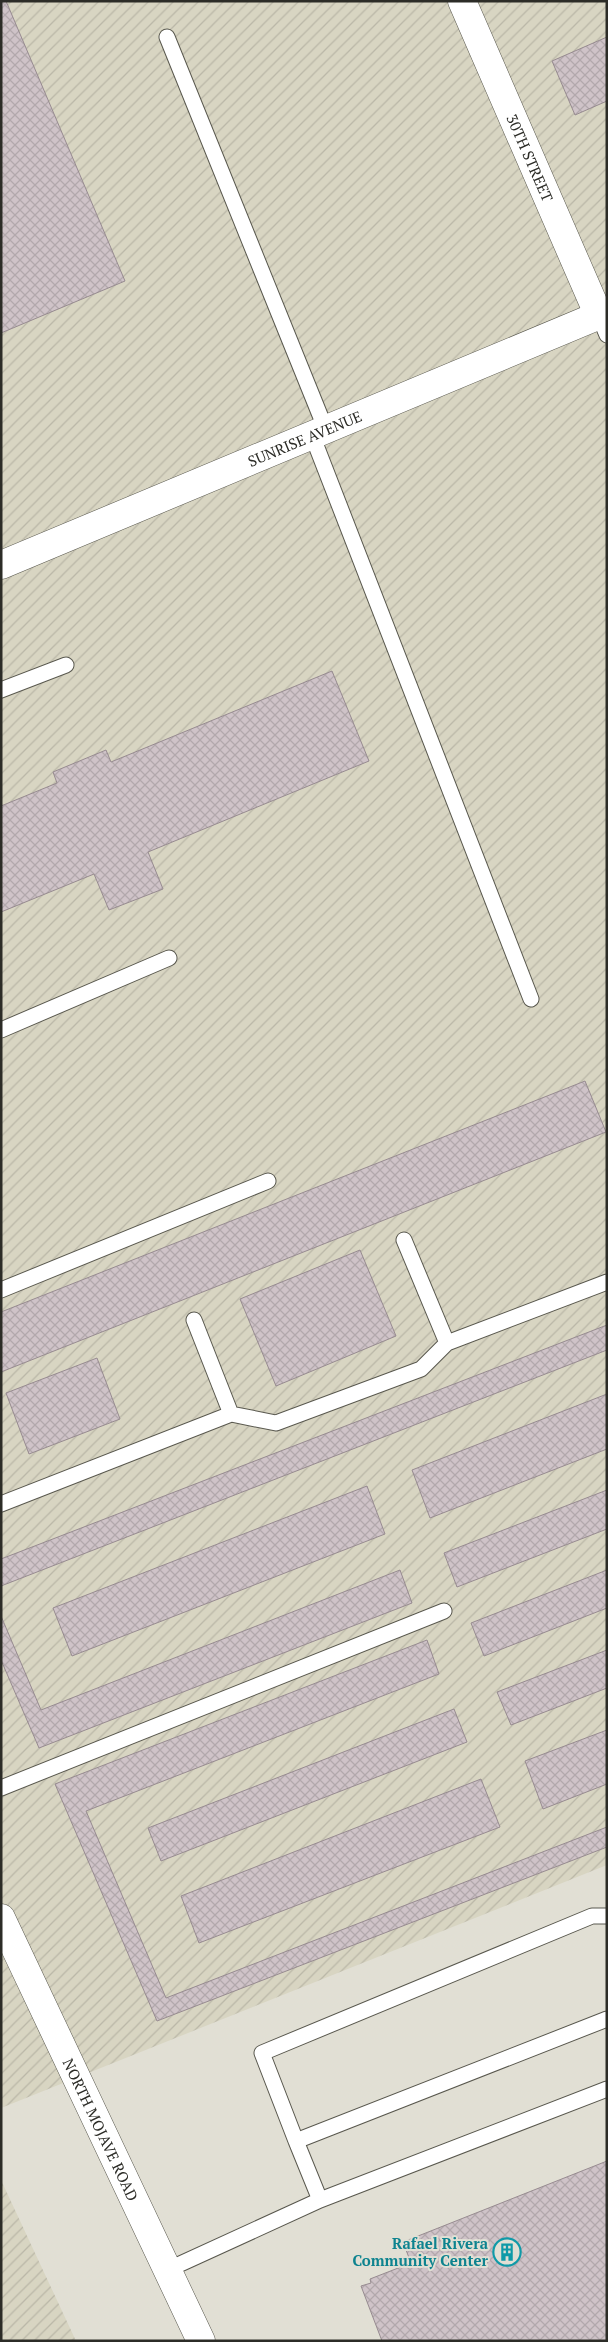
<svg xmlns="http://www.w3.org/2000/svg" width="608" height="2342" font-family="'PT Serif',serif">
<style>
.industrial{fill:url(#industrial-furrows)}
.building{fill:url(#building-cross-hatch);stroke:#978b90}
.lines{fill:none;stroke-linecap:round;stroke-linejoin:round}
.service-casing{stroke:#59584e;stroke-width:17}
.minor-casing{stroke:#59584e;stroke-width:29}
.tertiary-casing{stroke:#59584e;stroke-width:29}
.service{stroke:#fff;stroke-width:15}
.minor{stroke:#fff;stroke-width:28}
.tertiary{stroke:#fff;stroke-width:28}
.labels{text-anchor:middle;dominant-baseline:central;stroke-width:4;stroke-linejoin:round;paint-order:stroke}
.street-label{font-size:15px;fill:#2c2c27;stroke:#e1dfd4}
.culture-label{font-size:15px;font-weight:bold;fill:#0d838f;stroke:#e1dfd4;text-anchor:end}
</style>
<defs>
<pattern id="industrial-furrows" width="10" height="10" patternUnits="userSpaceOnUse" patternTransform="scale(1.25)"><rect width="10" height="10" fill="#d8d5c2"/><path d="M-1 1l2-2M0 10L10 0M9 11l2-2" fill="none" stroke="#bab7a7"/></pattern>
<pattern id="building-cross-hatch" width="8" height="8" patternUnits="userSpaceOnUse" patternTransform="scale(1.25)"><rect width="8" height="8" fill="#cfc3c8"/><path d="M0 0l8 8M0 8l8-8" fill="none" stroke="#b2a8ac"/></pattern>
</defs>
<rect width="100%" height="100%" fill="#e1dfd4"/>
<path class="industrial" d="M1,1H607V1865L1,2108Z
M1,2180L76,2341H1Z"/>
<path class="building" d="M1,1H6L125,281L1,333Z
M607,37V101L575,115L552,61Z
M332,671L369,761L148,852L163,889L109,910L94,874L1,912V806L57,783L53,772L106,750L111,762Z
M585,1081L606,1132L1,1372V1312Z
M360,1250L396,1336L276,1386L240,1299Z
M607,1325V1350L1,1586V1559Z
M97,1358L120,1419L29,1454L6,1393Z
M607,1394V1449L430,1518L412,1470Z
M367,1486L385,1534L72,1656L53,1608Z
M607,1490V1529L457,1587L444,1553Z
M400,1570L412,1603L39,1748L1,1660V1616L41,1710Z
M607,1570V1608L484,1656L471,1623Z
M427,1640L439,1674L86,1811L166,1998L607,1827V1847L157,2021L55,1784Z
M607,1650V1688L511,1725L497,1692Z
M454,1709L467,1742L161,1861L148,1828Z
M607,1730V1784L543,1809L525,1761Z
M481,1779L500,1827L199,1943L181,1896Z
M607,2161V2341H382L361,2286L371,2283L370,2279L411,2263L403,2242Z"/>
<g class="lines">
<g class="service-casing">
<path id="service" d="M167,37L326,430
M599,316L607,335
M312,435L531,999
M1,690L66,665
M1,1030L169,958
M404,1240L447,1343
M1,1290L268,1181
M194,1320L231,1414
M1,1504L231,1414L276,1423L421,1369L447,1343L607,1282
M1,1788L444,1611
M296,2141L262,2053L592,1916H607
M320,2200L607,2089
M167,2270L320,2200L296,2141L607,2019"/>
</g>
<g class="minor-casing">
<g id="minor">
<path id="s1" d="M462,1L599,316"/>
</g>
</g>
<g class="tertiary-casing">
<g id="tertiary">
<path id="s2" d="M1,565L607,312"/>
<path id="s3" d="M1,1918L201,2341"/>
</g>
</g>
<use href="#service" class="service"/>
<use href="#minor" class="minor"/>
<use href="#tertiary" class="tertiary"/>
</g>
<defs>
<g id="building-ring" transform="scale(1.4375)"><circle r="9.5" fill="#e1dfd4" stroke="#0f9aa8" stroke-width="1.5"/><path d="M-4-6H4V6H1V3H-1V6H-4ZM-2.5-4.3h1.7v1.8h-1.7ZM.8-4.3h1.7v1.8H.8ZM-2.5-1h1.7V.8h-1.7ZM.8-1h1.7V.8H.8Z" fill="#0f9aa8"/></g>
</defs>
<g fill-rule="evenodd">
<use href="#building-ring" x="507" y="2252"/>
</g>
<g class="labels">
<g class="street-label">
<text stroke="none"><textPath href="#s1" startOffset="171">30TH STREET</textPath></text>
<text stroke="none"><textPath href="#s2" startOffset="329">SUNRISE AVENUE</textPath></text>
<text stroke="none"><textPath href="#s3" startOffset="234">NORTH MOJAVE ROAD</textPath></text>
</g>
<g class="culture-label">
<text x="488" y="2243">Rafael Rivera<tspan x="488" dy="17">Community Center</tspan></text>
</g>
</g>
<rect width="608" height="2342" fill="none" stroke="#2c2c27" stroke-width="5"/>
</svg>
